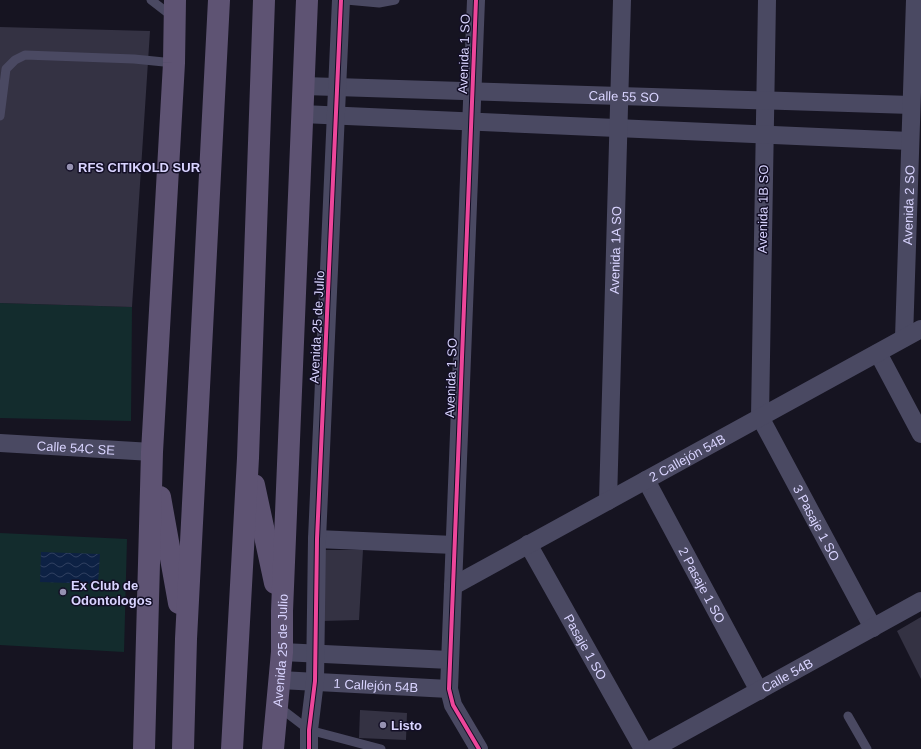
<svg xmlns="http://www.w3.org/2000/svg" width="921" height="749" font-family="Helvetica,sans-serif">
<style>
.garden{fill:#132c2d}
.water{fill:url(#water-waves)}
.building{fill:#343243}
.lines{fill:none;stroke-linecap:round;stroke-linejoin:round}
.service{stroke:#4a4962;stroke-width:9}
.minor{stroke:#4a4962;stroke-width:18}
.primary{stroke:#5e5373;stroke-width:22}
.cycleway-casing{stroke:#130f26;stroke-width:6}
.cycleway{stroke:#ed469a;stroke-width:4}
.poi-dot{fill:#9591b1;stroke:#130f26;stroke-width:1.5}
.labels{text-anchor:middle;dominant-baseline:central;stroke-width:3;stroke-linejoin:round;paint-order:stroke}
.street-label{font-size:13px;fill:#d9d4ff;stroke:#130f26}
.poi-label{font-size:13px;font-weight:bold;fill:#d9d4ff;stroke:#130f26;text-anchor:start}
</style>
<defs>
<pattern id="water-waves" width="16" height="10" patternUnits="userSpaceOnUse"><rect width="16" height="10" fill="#0d2144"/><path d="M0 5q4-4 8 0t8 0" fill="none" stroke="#304060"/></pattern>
</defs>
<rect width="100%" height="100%" fill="#161421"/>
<path class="garden" d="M0,303L132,307L131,421L0,418Z
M0,533L127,539L124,652L0,645Z"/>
<path class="water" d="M41,552L100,554L98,584L40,582Z"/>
<path class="building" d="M0,27L150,31L132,307L0,303Z
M324,550H363L359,620L322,621Z
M921,617V679L897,631Z
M360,710L407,713L406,740L359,738Z"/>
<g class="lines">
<path class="service" d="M151,0L173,17
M346,0L379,3L395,0
M0,116L6,69L15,60L25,55L134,59L174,63
M279,707L309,730L381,749
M848,716L867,749"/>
<g class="minor">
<path d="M476,0L449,689L453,705L479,749"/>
<path id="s1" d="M767,0L760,417L873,628"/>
<path id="s2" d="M304,86L911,105"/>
<path d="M302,114L910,141"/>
<path id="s3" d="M904,338L915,0"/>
<path d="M878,353L921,434"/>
<path id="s4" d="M0,443L152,452"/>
<path id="s5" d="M646,480L759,691"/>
<path id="s6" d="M608,501L622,0"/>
<path d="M317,539L454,545"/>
<path id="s7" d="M528,544L643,749"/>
<path id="s8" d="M453,586L921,329"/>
<path d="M282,652L450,660"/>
<path id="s9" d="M280,680L449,689"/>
<path d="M309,749V730L315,681L317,539L341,0"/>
<path id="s10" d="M653,749L921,601"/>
</g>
<g class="primary">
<path d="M254,485L275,583"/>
<path d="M160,497L179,603"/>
<path d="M144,749L152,452L174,63L175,0"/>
<path d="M183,749L186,639L219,0"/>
<path d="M232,749L248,458L264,0"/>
<path id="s11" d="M273,749L282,652V611L307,0"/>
</g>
<g class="cycleway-casing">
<path id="cycleway" d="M476,0L449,689L453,705L479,749
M309,749V730L315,681L317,539L341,0"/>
</g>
<use href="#cycleway" class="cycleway"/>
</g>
<g class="poi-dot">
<circle cx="70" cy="167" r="4"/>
<circle cx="63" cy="592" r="4"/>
<circle cx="383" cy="725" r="4"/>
</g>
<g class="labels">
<g class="street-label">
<text transform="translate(464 54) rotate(-88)">Avenida 1 SO</text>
<text stroke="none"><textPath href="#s2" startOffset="320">Calle 55 SO</textPath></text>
<text stroke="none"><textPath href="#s3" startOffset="133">Avenida 2 SO</textPath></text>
<text transform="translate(763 209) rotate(-89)">Avenida 1B SO</text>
<text stroke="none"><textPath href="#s6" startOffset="251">Avenida 1A SO</textPath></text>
<text transform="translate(317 327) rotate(-87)">Avenida 25 de Julio</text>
<text transform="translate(451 378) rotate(-88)">Avenida 1 SO</text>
<text stroke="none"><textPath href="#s4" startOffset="76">Calle 54C SE</textPath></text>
<text stroke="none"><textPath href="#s8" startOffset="267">2 Callejón 54B</textPath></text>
<text stroke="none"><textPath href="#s1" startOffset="537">3 Pasaje 1 SO</textPath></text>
<text stroke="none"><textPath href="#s5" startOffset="119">2 Pasaje 1 SO</textPath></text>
<text stroke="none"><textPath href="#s7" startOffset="118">Pasaje 1 SO</textPath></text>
<text stroke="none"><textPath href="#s11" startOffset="99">Avenida 25 de Julio</textPath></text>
<text stroke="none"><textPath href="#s10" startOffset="153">Calle 54B</textPath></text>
<text stroke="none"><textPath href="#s9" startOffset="96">1 Callejón 54B</textPath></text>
</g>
<g class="poi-label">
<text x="78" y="167">RFS CITIKOLD SUR</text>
<text x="71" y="585">Ex Club de<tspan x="71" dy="15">Odontologos</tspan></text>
<text x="391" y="725">Listo</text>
</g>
</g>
</svg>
